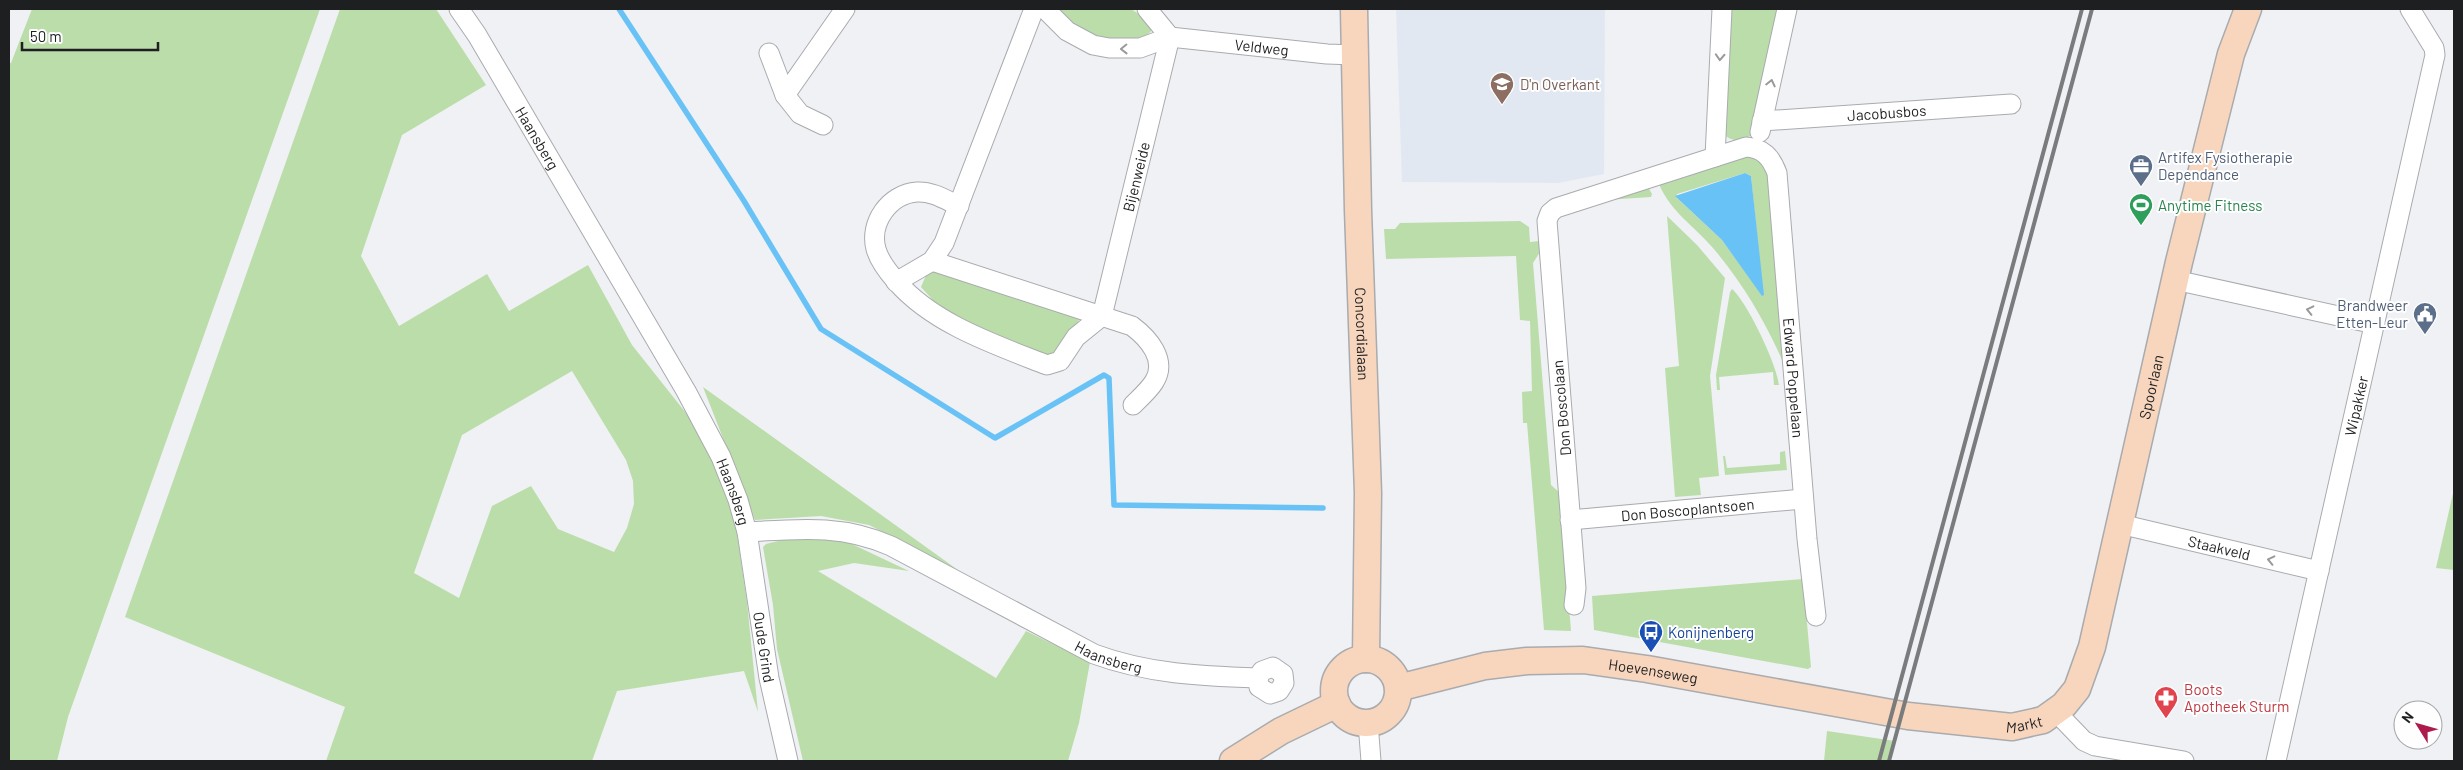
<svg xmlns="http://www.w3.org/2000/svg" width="2463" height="770" font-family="Barlow,sans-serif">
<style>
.built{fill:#e2e8f2}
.green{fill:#bda;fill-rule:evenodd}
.water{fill:#69c2f6}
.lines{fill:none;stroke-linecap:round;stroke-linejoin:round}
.stream{stroke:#69c2f6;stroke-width:5.5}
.street-casing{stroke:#a9abae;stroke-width:21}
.secondary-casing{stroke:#a9abae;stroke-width:29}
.street{stroke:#fff;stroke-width:19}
.secondary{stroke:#f8d6bd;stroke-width:26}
.rail{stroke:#7a7b7d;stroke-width:4}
.oneway{stroke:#9a9a9b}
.labels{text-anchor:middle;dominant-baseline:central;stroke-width:4;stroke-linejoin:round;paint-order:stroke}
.street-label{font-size:15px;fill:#1e1f20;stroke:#fefeff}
.education-label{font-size:15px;fill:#785e54;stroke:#fefeff;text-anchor:start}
.service-label{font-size:15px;fill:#4e5e75;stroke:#fefeff;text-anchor:start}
.leisure-label{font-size:15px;fill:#27864d;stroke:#fefeff;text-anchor:start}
.transit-label{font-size:15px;fill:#164399;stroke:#fefeff;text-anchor:start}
.health-label{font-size:15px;fill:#be3a42;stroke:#fefeff;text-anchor:start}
</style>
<rect width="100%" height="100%" fill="#eff1f4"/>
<path class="built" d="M1396,9H1605L1604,174L1558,183L1402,182Z"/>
<path class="green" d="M32,9H320L68,717L57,761H9V63H11Z
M340,9H436L486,85L402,135L361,256L399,326L487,274L509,311L588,265L632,345L705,437L720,472L736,527L747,602L758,712L744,671L617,691L592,761H326L345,707L125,617ZM572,371L626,460L633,481L634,504L627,528L614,552L558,529L531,486L492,506L459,598L414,573L462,435Z
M1051,9H1131L1139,14L1152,30C1143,44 1103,44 1089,36C1076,29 1063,18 1051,9Z
M1728,9H1780L1752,134C1744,143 1730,142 1723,133Z
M1748,156L1761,160L1768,170L1783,362C1765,321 1742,282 1713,248C1694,226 1670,211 1659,184ZM1745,173L1751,176L1763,296L1722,240L1676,197L1677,194Z
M1648,187L1652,194L1651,197L1606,200Z
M1667,216L1697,245L1725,278L1710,376L1719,476L1699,478L1701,495L1675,497L1665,368L1679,366Z
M1520,221L1529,227L1530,242L1539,241L1540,252L1533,263L1551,485L1560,493L1571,631L1544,630L1527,423H1523L1522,392L1532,391L1530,321L1520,320L1516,256L1386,259L1384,229H1395L1400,223Z
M935,268L1083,314L1061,347L1043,361L949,318L921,287L927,273Z
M1732,289C1747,302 1777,364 1779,385H1774L1773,372L1719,377L1720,390H1717L1716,375L1730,292Z
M703,387L958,570L869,525L821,516L755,520Z
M1785,451L1787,470L1725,475L1723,456H1725L1727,468L1780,464V452Z
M2454,489V570L2436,568Z
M794,537H837L909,571L854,563L818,571L996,678L1026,631L1090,662L1079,723L1068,761H803L777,649L773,605L763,547L766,544Z
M1803,579L1811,667L1808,669L1594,630L1592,596Z
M1827,731L1895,741L1889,761H1824Z"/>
<path class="water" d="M1745,173L1751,176L1764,295L1762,296L1722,240L1675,196Z"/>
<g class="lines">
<path class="stream" d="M619,9L744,201L821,329L995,438L1104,375L1109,378L1114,505L1323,508"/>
<g class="street-casing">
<g id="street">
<path id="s1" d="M459,9L477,35L686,391L721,457L738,500L747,532L769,678L788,761"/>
<path id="s2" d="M1045,9L1067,31L1093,45L1109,48H1140L1170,37L1327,54L1355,55"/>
<path d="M1147,9L1170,37"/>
<path d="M769,53L785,95L800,114L823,125"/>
<path d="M785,95L845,9"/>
<path id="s3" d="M1762,121L2011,104"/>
<path d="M1760,132L1787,9"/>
<path d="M1715,157L1722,9"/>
<path id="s4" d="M959,206C946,200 932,191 917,192C889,194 869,223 876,249C879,260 889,273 896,281C933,324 996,345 1047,365L1060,361L1076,337L1102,316L1170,37"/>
<path d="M932,261L1132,326C1148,338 1168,360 1154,382C1149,390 1140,398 1133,405"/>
<path d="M2175,280L2375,324"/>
<path d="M896,282L932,261L944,243L1034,9"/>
<path id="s5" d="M1570,520L1803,499"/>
<path id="s6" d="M2120,524L2319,571"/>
<path id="s7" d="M747,532C798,529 842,524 891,546L1094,654C1148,674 1201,676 1258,678L1262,671L1273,667L1283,674L1284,683L1279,691L1270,694L1259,687L1258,678"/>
<path id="s8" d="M1574,605L1576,588L1547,221L1550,213L1556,208L1746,147C1763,148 1771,157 1777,173L1807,539L1816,616"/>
<path d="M2056,712L2084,741L2095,746L2184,761"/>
<path d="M1368,723L1371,761"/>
<path id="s9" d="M2276,761L2435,55L2434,48L2410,9"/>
</g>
</g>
<g class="secondary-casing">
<g id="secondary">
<path id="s10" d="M1354,9L1358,210L1368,493L1366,659"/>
<circle cx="1366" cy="691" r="32"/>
<path id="s11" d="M1398,688L1485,666L1527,661L1583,660L1647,669L1908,716L2012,727L2043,720L2064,705L2077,689L2092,647L2179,262L2231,54L2248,9"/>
<path d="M1233,761L1281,731L1337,704"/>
</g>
</g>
<use href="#street" class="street"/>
<use href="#secondary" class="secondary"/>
<path class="rail" d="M1879,761L2082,9
M1889,761L2092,9"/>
</g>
<defs><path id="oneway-chevron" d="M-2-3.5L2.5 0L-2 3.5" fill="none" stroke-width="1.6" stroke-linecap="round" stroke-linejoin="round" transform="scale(1.25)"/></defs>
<g class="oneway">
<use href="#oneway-chevron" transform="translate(1124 49) rotate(179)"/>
<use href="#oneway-chevron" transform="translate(1720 57) rotate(93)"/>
<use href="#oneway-chevron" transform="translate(1771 83) rotate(-77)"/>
<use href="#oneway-chevron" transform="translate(2310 310) rotate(-167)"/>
<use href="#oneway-chevron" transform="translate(2271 560) rotate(-167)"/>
</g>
<defs>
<g id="school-pin" transform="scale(1.25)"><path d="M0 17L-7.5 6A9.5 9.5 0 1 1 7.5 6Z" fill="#8d6e63" stroke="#fefeff"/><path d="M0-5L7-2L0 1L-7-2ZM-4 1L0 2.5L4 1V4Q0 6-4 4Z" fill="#fff"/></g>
<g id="office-pin" transform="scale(1.25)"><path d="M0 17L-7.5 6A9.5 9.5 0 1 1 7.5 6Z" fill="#5c6f8a" stroke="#fefeff"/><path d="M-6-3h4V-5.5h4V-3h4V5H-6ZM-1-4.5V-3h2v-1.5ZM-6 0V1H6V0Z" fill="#fff"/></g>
<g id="stadium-pin" transform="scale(1.25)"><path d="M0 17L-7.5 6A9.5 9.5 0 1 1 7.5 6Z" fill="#2e9e5b" stroke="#fefeff"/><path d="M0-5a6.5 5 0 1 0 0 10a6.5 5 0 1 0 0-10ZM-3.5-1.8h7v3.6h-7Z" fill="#fff"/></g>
<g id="civic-pin" transform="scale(1.25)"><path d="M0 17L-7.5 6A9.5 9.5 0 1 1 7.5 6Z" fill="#5c6f8a" stroke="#fefeff"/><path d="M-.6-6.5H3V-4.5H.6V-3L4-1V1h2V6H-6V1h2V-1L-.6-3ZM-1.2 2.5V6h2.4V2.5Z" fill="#fff"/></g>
<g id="bus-pin" transform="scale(1.25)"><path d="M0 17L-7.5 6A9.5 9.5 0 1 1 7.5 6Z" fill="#1a4fb4" stroke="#fefeff"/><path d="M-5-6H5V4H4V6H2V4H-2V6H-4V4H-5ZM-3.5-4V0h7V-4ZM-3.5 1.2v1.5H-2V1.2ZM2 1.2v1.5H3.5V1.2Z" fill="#fff"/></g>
<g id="pharmacy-pin" transform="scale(1.25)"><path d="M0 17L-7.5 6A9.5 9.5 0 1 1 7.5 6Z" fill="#e0444e" stroke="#fefeff"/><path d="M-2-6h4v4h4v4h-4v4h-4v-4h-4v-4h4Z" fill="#fff"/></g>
</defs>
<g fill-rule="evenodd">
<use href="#school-pin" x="1502" y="84"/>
<use href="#office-pin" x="2141" y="166"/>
<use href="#stadium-pin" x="2141" y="205"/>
<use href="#civic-pin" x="2425" y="314"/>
<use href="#bus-pin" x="1651" y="632"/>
<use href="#pharmacy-pin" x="2166" y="698"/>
</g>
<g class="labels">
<g class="street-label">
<text stroke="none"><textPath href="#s2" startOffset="232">Veldweg</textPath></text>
<text stroke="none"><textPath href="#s3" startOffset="125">Jacobusbos</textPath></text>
<text stroke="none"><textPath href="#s1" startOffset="151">Haansberg</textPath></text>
<text stroke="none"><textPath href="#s4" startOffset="556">Bijenweide</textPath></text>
<text stroke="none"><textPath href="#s10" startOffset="325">Concordialaan</textPath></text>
<text stroke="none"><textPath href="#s8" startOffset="850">Edward Poppelaan</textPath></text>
<text stroke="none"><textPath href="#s11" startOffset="1012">Spoorlaan</textPath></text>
<text stroke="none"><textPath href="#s9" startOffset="364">Wipakker</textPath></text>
<text transform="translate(1561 408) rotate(-95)">Don Boscolaan</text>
<text stroke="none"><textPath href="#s1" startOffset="556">Haansberg</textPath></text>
<text stroke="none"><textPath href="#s5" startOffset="118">Don Boscoplantsoen</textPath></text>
<text stroke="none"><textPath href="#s6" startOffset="102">Staakveld</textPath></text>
<text stroke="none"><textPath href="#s1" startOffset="715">Oude Grind</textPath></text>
<text stroke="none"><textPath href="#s7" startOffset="391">Haansberg</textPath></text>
<text stroke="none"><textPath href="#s11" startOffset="259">Hoevenseweg</textPath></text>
<text stroke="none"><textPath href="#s11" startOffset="635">Markt</textPath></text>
</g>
<g class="education-label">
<text x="1520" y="84">D'n Overkant</text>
</g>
<g class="service-label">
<text x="2158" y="157">Artifex Fysiotherapie<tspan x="2158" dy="17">Dependance</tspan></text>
<text x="2408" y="305" text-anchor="end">Brandweer<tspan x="2408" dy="17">Etten-Leur</tspan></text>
</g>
<g class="leisure-label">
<text x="2158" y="205">Anytime Fitness</text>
</g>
<g class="transit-label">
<text x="1668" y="632">Konijnenberg</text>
</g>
<g class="health-label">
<text x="2184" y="689">Boots<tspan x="2184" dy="17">Apotheek Sturm</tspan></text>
</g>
</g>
<rect width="2463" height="770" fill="none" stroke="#1e1f20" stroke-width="20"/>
<g transform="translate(2418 725) rotate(307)"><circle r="24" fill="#fefeff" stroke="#a4a5a6"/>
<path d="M0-4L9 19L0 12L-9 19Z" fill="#ad1a4c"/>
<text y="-8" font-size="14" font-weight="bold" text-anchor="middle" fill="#1e1f20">N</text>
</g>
<path d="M22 42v8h136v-8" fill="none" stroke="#1e1f20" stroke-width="2.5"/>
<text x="30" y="42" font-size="15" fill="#1e1f20" stroke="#fefeff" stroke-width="4" paint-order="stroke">50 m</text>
</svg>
